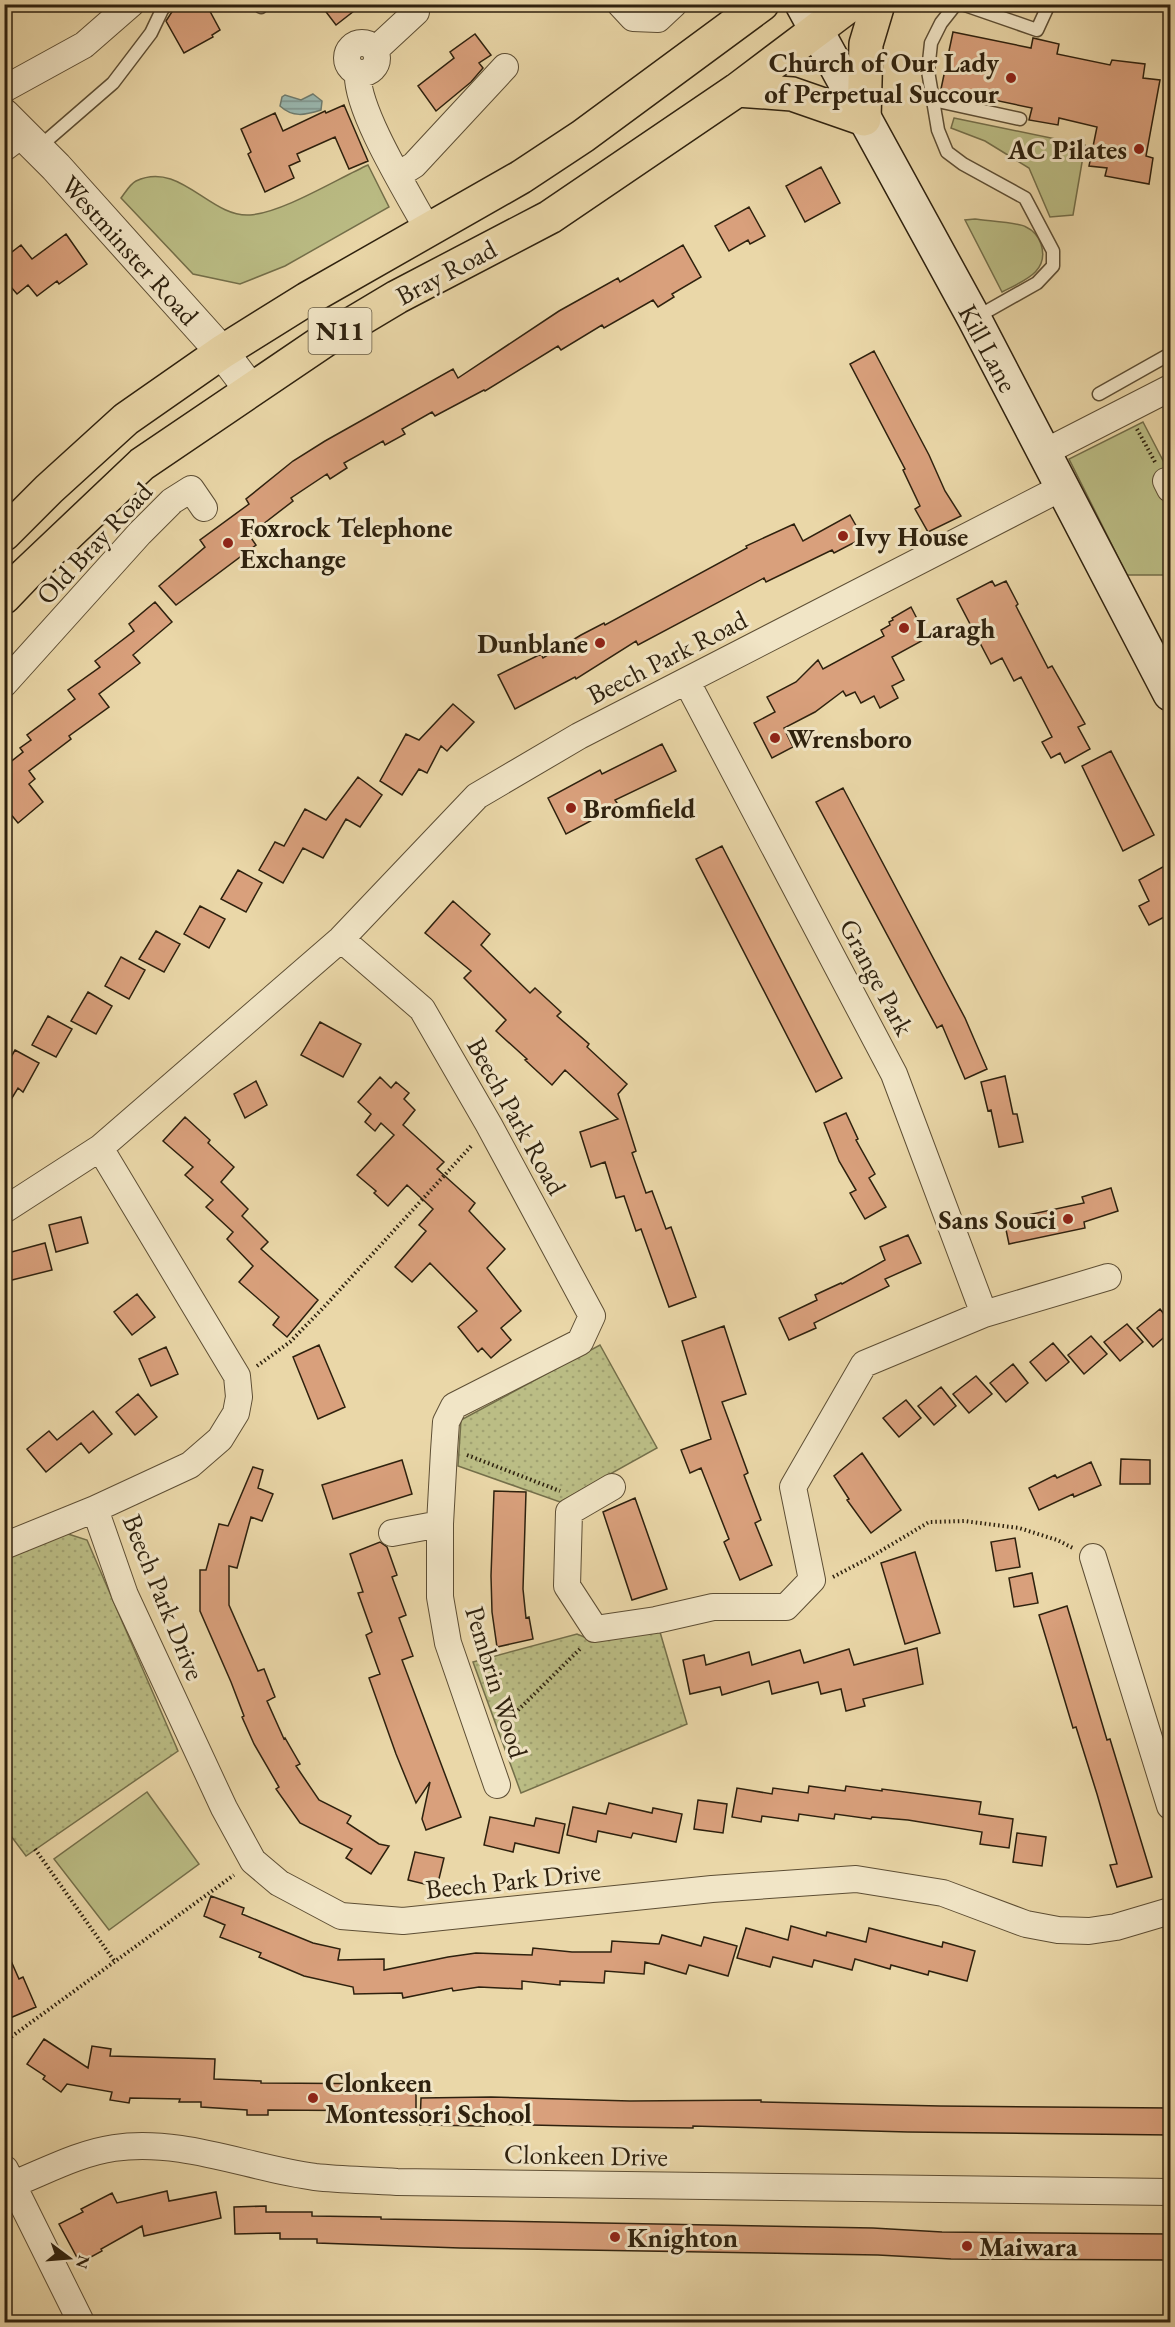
<svg xmlns="http://www.w3.org/2000/svg" width="1175" height="2327" font-family="'EB Garamond',serif">
<style>
.grass{fill:#bbbd85;stroke:#746f4a;stroke-width:1.5}
.park{fill:url(#park-dots);stroke:#746f4a;stroke-width:1.5}
.water{fill:url(#water-rules);stroke:#6f7c6f;stroke-width:1.5}
.building{fill:#d9a07c;stroke:#2e210e;stroke-width:1.5}
.lines{fill:none;stroke-linecap:round;stroke-linejoin:round}
.service-casing{stroke:#5d4e34;stroke-width:15}
.minor-casing{stroke:#5d4e34;stroke-width:28}
.tertiary-casing{stroke:#5d4e34;stroke-width:34}
.secondary-casing{stroke:#2e210e;stroke-width:36}
.trunk-casing{stroke:#2e210e;stroke-width:36}
.path{stroke:#2e210e;stroke-width:4;stroke-dasharray:1.5 3;stroke-linecap:butt}
.service{stroke:#f1e5c6;stroke-width:12}
.minor{stroke:#f1e5c6;stroke-width:26}
.tertiary{stroke:#f1e5c6;stroke-width:32}
.secondary{stroke:#f1e5c6;stroke-width:33}
.trunk{stroke:#ead7a8;stroke-width:33}
.poi-dot{fill:#8f2418;stroke:#f1e5c6;stroke-width:2}
.labels{text-anchor:middle;dominant-baseline:central;stroke-width:6;stroke-linejoin:round;paint-order:stroke}
.shield{fill:#f1e5c6;stroke:#685c45;stroke-width:1.5}
.shield-label{font-size:26px;font-weight:bold;fill:#2e210e}
.poi-label{font-size:27px;font-weight:bold;fill:#2e210e;stroke:#f1e5c6;text-anchor:start}
.street-label{font-size:27px;fill:#2e210e;stroke:#f1e5c6}
</style>
<defs>
<pattern id="park-dots" width="8" height="8" patternUnits="userSpaceOnUse" patternTransform="scale(1.5)"><rect width="8" height="8" fill="#bbbd85"/><path d="M2 2h.1M6 6h.1" fill="none" stroke="#a1a272" stroke-width="1.8" stroke-linecap="round"/></pattern>
<pattern id="water-rules" width="6" height="5" patternUnits="userSpaceOnUse" patternTransform="scale(1.5)"><rect width="6" height="5" fill="#9ab8b0"/><path d="M0 2.5h6" fill="none" stroke="#7e958e"/></pattern>
</defs>
<rect width="100%" height="100%" fill="#ead7a8"/>
<filter id="stains"><feTurbulence type="fractalNoise" baseFrequency=".00333" numOctaves="4"/><feColorMatrix values="0 0 0 0 .2 0 0 0 0 .09 0 0 0 0 .02 0 0 0 .5 -.17"/></filter>
<radialGradient id="worn" r=".72"><stop offset=".6" stop-color="#630" stop-opacity="0"/><stop offset="1" stop-color="#630" stop-opacity=".3"/></radialGradient>
<path class="grass" d="M954,118L1085,145L1073,215L1050,217L1029,168L985,141L951,128Z
M368,165L389,207L285,266L240,284L193,274L121,198C125,193 130,184 136,181C180,160 210,218 250,215C282,213 337,179 368,165Z
M975,219C986,221 1017,222 1026,227C1033,230 1039,237 1041,244C1050,272 1023,281 1002,292L965,220Z
M1143,422L1170,474V575H1127L1069,459Z
M147,1792L199,1864L109,1930L54,1859Z"/>
<path class="park" d="M600,1345L657,1448L560,1502L458,1466L461,1420Z
M65,1533L87,1540L178,1751L26,1856L5,1828V1558Z
M660,1632L687,1724L521,1793L473,1662L577,1634L594,1641Z"/>
<path class="water" d="M313,94L322,101L321,110C305,115 293,118 280,106L282,97L285,95L301,100Z"/>
<path class="building" d="M179,4H206L220,30L212,35L213,37L184,53L166,21L175,7Z
M320,4H363L336,25Z
M953,32L1031,48L1033,38L1059,44L1057,54L1110,65L1112,60L1145,64L1143,78L1160,80L1146,156L1153,158L1149,184L1105,176L1107,168L1089,166L1097,127L1059,118L1058,125L1029,120L1032,108L941,89Z
M475,34L491,55L479,63L483,68L471,82L436,111L418,86L454,58L450,52Z
M344,105L368,161L349,169L335,137L297,154L300,161L289,166L294,178L265,192L248,154L251,152L241,129L275,113L283,131L325,111L326,113Z
M821,167L840,203L805,222L786,186Z
M749,207L765,236L750,244L748,240L729,251L715,226Z
M66,234L87,264L59,284L57,281L37,296L28,285L17,294L4,279V258L21,245L32,259Z
M683,245L701,277L672,294L674,297L658,307L653,300L604,328L602,325L561,350L558,346L485,391L484,390L435,416L432,412L402,429L405,434L385,445L383,441L344,463L347,468L330,479L327,474L291,498L293,501L249,535L256,545L176,605L159,586L205,547L200,540L249,504L246,499L293,461L325,441L453,369L458,378L559,311L618,278L620,282Z
M874,351L929,455L945,491L961,516L928,532L915,509L920,506L903,470L905,469L850,364Z
M850,515L863,538L834,553L832,550L766,582L764,578L638,645L636,641L576,679L575,677L515,709L498,675L541,654L543,658L581,635L604,623L605,625L747,548L746,546L794,524L803,541Z
M992,581L995,586L1006,581L1018,604L1016,606L1048,668L1052,666L1085,724L1078,727L1090,749L1065,763L1060,753L1051,758L1042,742L1052,737L1021,677L1014,681L1002,658L991,664L957,599Z
M155,602L172,622L133,655L140,663L99,694L109,707L69,736L71,739L29,771L35,779L29,784L43,802L18,823L4,806V767L23,752L20,748L31,740L27,735L75,699L68,690L100,667L95,661L134,631L129,624Z
M911,607L927,638L892,657L904,680L892,686L898,698L880,708L874,696L861,703L855,692L846,696L843,691L815,712L784,728L793,747L772,758L754,723L775,712L767,697L796,682L818,660L823,669L884,636L881,630L890,625L889,622L893,620L892,618Z
M453,704L474,722L447,751L441,746L427,773L419,769L402,795L380,781L406,734L419,740Z
M662,744L676,771L615,800L619,806L566,834L548,798L600,770L602,774Z
M1111,751L1154,835L1123,851L1082,766Z
M358,777L382,795L360,827L346,819L323,858L303,848L283,883L259,870L275,842L284,846L305,809L326,820Z
M843,788L965,1018L987,1069L965,1079L942,1025L937,1028L816,802Z
M722,846L842,1078L816,1092L696,859Z
M1170,863V914L1149,925L1139,906L1149,901L1139,880Z
M238,870L262,883L246,912L221,899Z
M453,901L490,934L481,945L530,993L535,988L561,1012L557,1016L589,1044L587,1047L627,1084L618,1094L636,1151L632,1153L646,1193L652,1191L666,1229L671,1227L696,1297L669,1307L641,1229L636,1231L624,1196L616,1198L605,1162L591,1167L580,1132L618,1119L565,1070L552,1085L525,1060L527,1059L496,1031L506,1020L464,978L471,971L425,933Z
M200,906L225,919L209,948L184,934Z
M156,931L180,944L164,972L139,959Z
M121,957L145,970L129,999L105,986Z
M88,992L112,1006L96,1034L71,1021Z
M48,1016L72,1029L56,1057L32,1045Z
M320,1022L361,1044L343,1077L301,1055Z
M15,1050L39,1063L23,1092L18,1088L4,1111V1069Z
M1005,1076L1013,1114H1017L1023,1142L999,1147L991,1110L988,1111L981,1082Z
M380,1077L391,1088L396,1082L409,1093L404,1099L415,1110L403,1125L444,1162L437,1169L475,1203L469,1211L505,1249L487,1268L521,1311L501,1328L511,1340L491,1358L482,1348L478,1352L458,1327L477,1311L430,1263L412,1282L395,1267L426,1231L419,1225L433,1209L407,1185L388,1206L374,1193L376,1191L357,1175L394,1135L381,1123L375,1131L365,1122L371,1114L358,1102Z
M256,1081L267,1105L245,1118L234,1094Z
M846,1113L858,1139L856,1140L875,1174L869,1178L886,1207L865,1219L850,1193L856,1190L839,1161L824,1123Z
M185,1117L210,1140L208,1143L234,1167L221,1182L248,1209L242,1216L268,1242L261,1249L318,1300L287,1337L273,1325L279,1317L239,1282L253,1266L227,1239L233,1232L206,1207L213,1200L185,1175L193,1167L163,1141Z
M1111,1188L1118,1211L1084,1222L1085,1228L1009,1244L1004,1220L1084,1203L1082,1197Z
M81,1217L88,1243L56,1252L49,1225Z
M908,1235L921,1263L885,1279L889,1286L814,1323L816,1328L789,1340L779,1318L817,1300L815,1295L841,1283L842,1284L885,1260L880,1247Z
M45,1243L52,1270L4,1282V1254Z
M137,1294L155,1317L132,1335L114,1312Z
M1160,1309L1170,1322V1332L1153,1347L1137,1328Z
M1127,1324L1143,1342L1120,1361L1104,1342Z
M724,1326L746,1394L722,1402L748,1473L744,1475L761,1520L755,1523L772,1565L740,1580L724,1542L729,1539L701,1468L690,1473L681,1450L711,1439L682,1341Z
M1091,1336L1107,1354L1084,1374L1068,1355Z
M1053,1343L1069,1362L1046,1381L1030,1362Z
M319,1345L345,1407L318,1419L293,1357Z
M166,1347L178,1374L151,1386L139,1359Z
M1013,1364L1028,1383L1006,1402L990,1383Z
M976,1376L992,1394L969,1413L953,1394Z
M941,1387L956,1406L934,1425L918,1406Z
M138,1394L157,1417L135,1435L116,1412Z
M906,1400L921,1418L899,1437L883,1418Z
M93,1411L112,1434L89,1453L81,1443L46,1472L27,1449L49,1431L57,1440Z
M862,1453L901,1510L871,1533L847,1500L849,1499L834,1476Z
M1121,1459L1150,1460V1484H1120Z
M402,1460L412,1494L333,1519L322,1485Z
M1091,1462L1101,1485L1074,1497L1073,1494L1039,1510L1029,1488L1055,1475L1057,1478Z
M253,1467L263,1470L258,1488L273,1494L262,1521L251,1517L237,1568L229,1566V1605L258,1671L264,1669L275,1697L267,1701L284,1739L285,1738L300,1764L296,1766L319,1800L351,1816L347,1823L379,1844L389,1846L371,1874L346,1858L352,1849L300,1823L276,1789L279,1787L254,1744L242,1717L244,1716L231,1682L200,1611V1570H206L219,1524L228,1526Z
M494,1491L526,1492L523,1589L526,1618L529,1617L533,1639L497,1647L492,1612L491,1576Z
M635,1498L667,1589L632,1600L603,1512Z
M1015,1538L1020,1567L996,1571L991,1542Z
M380,1542L387,1547L397,1575L392,1577L406,1615L399,1618L413,1656L402,1660L461,1817L426,1830L422,1819L430,1782L416,1803L396,1754L369,1678L380,1674L366,1635L372,1632L358,1593L363,1592L350,1554Z
M915,1552L940,1633L905,1644L881,1563Z
M1032,1573L1038,1603L1014,1607L1009,1578Z
M1067,1606L1107,1740L1110,1739L1152,1877L1117,1887L1110,1865L1117,1864L1097,1794L1076,1727L1073,1728L1039,1615Z
M917,1648L923,1684L863,1699L865,1706L846,1711L841,1689L821,1694L818,1682L772,1694L769,1681L722,1695L720,1687L690,1694L683,1660L704,1655L706,1665L749,1652L752,1665L800,1650L804,1663L849,1649L854,1665Z
M809,1786L845,1791L846,1786L882,1791V1789L981,1802L979,1814L1013,1819L1009,1848L980,1844L982,1832L908,1820L872,1817L871,1819L835,1814L834,1819L799,1814L798,1821L762,1816L761,1822L732,1817L737,1788L772,1794L773,1788L808,1793Z
M698,1800L727,1804L723,1833L694,1829Z
M609,1803L652,1813L653,1808L682,1814L676,1842L633,1833L631,1838L598,1831L596,1842L567,1835L573,1807L606,1814Z
M490,1817L534,1826L536,1818L565,1824L559,1853L515,1843L513,1852L484,1845Z
M1017,1833L1046,1837L1042,1866L1013,1862Z
M415,1852L444,1858L437,1887L408,1880Z
M211,1896L244,1908L242,1914L313,1943L340,1949L338,1960L384,1959V1970L448,1957L476,1953L532,1955L533,1948L572,1952H611L612,1941L659,1944L662,1935L701,1946L704,1937L737,1946L728,1976L689,1965L686,1974L645,1962L644,1974L605,1971L604,1983L560,1981V1985L522,1981V1989L479,1987L453,1991L452,1988L403,1998L402,1993L354,1994L353,1987L304,1976L259,1957L261,1953L220,1937L225,1925L204,1916Z
M791,1926L826,1936L827,1932L866,1942L869,1928L942,1947L943,1942L975,1951L967,1981L929,1971L928,1975L891,1965L890,1969L855,1959L852,1970L814,1960L812,1967L773,1957L770,1967L737,1958L746,1928L788,1940Z
M4,1945L19,1979L23,1977L36,2007L10,2018L4,2004Z
M44,2039L88,2068L92,2046L111,2049L110,2056L215,2059L214,2079L261,2081V2083L416,2084V2111L268,2110V2115H247V2110L201,2107V2102H179L180,2099L130,2098L129,2103L110,2100L112,2092L67,2084L61,2092L43,2079L45,2076L27,2064Z
M491,2097L630,2101L761,2100V2102L940,2106L1170,2108V2135L908,2132L693,2126V2128L622,2127L484,2124V2126L420,2125L421,2098Z
M167,2191L169,2201L216,2192L221,2218L144,2236L142,2226L101,2249L102,2251L80,2263L59,2224L83,2212L81,2209L112,2193L117,2203Z
M266,2206V2212H312V2216L381,2217V2219L873,2228L942,2232L1170,2234V2260L951,2259L878,2255L460,2248L317,2243V2239H280V2233L235,2234L234,2207Z"/>
<g class="lines">
<g class="service-casing">
<path id="service" d="M259,4L261,7
M956,4L941,23L931,43L928,71L938,130L947,152L963,164L1025,198L1053,251V266L1037,283L975,318
M962,4L1037,30L1049,4
M933,100L1020,119
M38,148L113,83L151,33L162,10L167,4
M1099,394L1170,354"/>
</g>
<g class="minor-casing">
<path id="minor" d="M620,4L633,18L658,19L674,4
M347 58a15 15 0 1 1 30 0a15 15 0 1 1-30 0Z
M375,50L416,12
M358,73C355,109 409,195 428,230
M4,89L84,45L131,4
M4,148L24,133
M398,175L414,165L505,67
M1043,453L1170,388
M1166,481L1170,489
M687,682L894,1074L984,1314
M4,684L140,533L172,501L191,489L204,508
M341,939L422,1009L489,1125L592,1316L580,1342L454,1406L446,1422L444,1451L440,1524V1597L448,1643L497,1785
M4,1210L100,1148L341,939L477,796L579,736L1063,487
M612,1487L569,1512L567,1586L595,1629L656,1620L713,1607H786L812,1580L793,1487L864,1364L984,1314L1108,1277
M95,1509L125,1595L224,1808L253,1861L279,1883L341,1916L403,1921L712,1889L856,1879L943,1893L1026,1924L1058,1930L1089,1931L1116,1927L1170,1911
M392,1533L440,1524
M4,1546L95,1509L190,1465L220,1439L236,1413L239,1397L237,1376L100,1148
M1093,1557L1170,1806
M5,2169L81,2322
M11,2185C44,2172 79,2153 114,2148C182,2138 248,2168 315,2177C342,2180 370,2180 397,2182L1170,2192"/>
</g>
<g class="tertiary-casing">
<path id="tertiary" d="M4,115L56,167L222,352L250,389"/>
</g>
<g class="secondary-casing">
<path id="secondary" d="M802,4L974,318L1170,694"/>
</g>
<g class="trunk-casing">
<path id="trunk" d="M737,90L792,94L864,119L866,44L878,4
M4,534L49,489L126,419L222,352L307,299L521,177L583,136L762,4
M4,597L26,574L142,464L325,340L397,297L550,217L737,90L851,4"/>
</g>
<path class="path" d="M1137,429L1155,462
M257,1366L290,1342L324,1307L473,1144
M467,1455L560,1491
M833,1577L869,1558L929,1522L964,1521L1019,1528L1057,1540L1073,1548
M502,1726L582,1647
M35,1849L115,1962
M4,2042L234,1875"/>
<use href="#service" class="service"/>
<use href="#minor" class="minor"/>
<use href="#tertiary" class="tertiary"/>
<use href="#secondary" class="secondary"/>
<use href="#trunk" class="trunk"/>
</g>
<g class="poi-dot">
<circle cx="1011" cy="78" r="6"/>
<circle cx="1139" cy="149" r="6"/>
<circle cx="843" cy="536" r="6"/>
<circle cx="228" cy="543" r="6"/>
<circle cx="904" cy="628" r="6"/>
<circle cx="600" cy="643" r="6"/>
<circle cx="775" cy="738" r="6"/>
<circle cx="571" cy="808" r="6"/>
<circle cx="1068" cy="1219" r="6"/>
<circle cx="313" cy="2098" r="6"/>
<circle cx="615" cy="2237" r="6"/>
<circle cx="967" cy="2246" r="6"/>
</g>
<g class="labels">
<rect class="shield" x="308.5" y="308" width="63" height="46" rx="4.5"/>
<g class="shield-label">
<text x="340" y="331">N11</text>
</g>
<g class="poi-label">
<text x="999" y="62" text-anchor="end">Church of Our Lady<tspan x="999" dy="31">of Perpetual Succour</tspan></text>
<text x="1127" y="149" text-anchor="end">AC Pilates</text>
<text x="240" y="527">Foxrock Telephone<tspan x="240" dy="31">Exchange</tspan></text>
<text x="855" y="536">Ivy House</text>
<text x="916" y="628">Laragh</text>
<text x="588" y="643" text-anchor="end">Dunblane</text>
<text x="787" y="738">Wrensboro</text>
<text x="583" y="808">Bromfield</text>
<text x="1056" y="1219" text-anchor="end">Sans Souci</text>
<text x="325" y="2082">Clonkeen<tspan x="325" dy="31">Montessori School</tspan></text>
<text x="627" y="2237">Knighton</text>
<text x="979" y="2246">Maiwara</text>
</g>
<g class="street-label">
<text transform="translate(130 250) rotate(48)">Westminster Road</text>
<text transform="translate(446 272) rotate(-28)">Bray Road</text>
<text transform="translate(988 348) rotate(62)">Kill Lane</text>
<text transform="translate(94 543) rotate(-47)">Old Bray Road</text>
<text transform="translate(667 657) rotate(-27)">Beech Park Road</text>
<text transform="translate(877 977) rotate(62)">Grange Park</text>
<text transform="translate(517 1116) rotate(61)">Beech Park Road</text>
<text transform="translate(164 1597) rotate(68)">Beech Park Drive</text>
<text transform="translate(497 1682) rotate(73)">Pembrin Wood</text>
<text transform="translate(513 1880) rotate(-6)">Beech Park Drive</text>
<text transform="translate(586 2155) rotate(1)">Clonkeen Drive</text>
</g>
</g>
<rect width="1175" height="2327" fill="none" stroke="#ead7a8" stroke-width="24"/>
<rect x="6" y="6" width="1163" height="2315" fill="none" stroke="#2e210e" stroke-width="3"/>
<rect x="12" y="12" width="1151" height="2303" fill="none" stroke="#2e210e" stroke-width="1.5"/>
<g transform="translate(69 2258) rotate(106)" stroke="#f1e5c6" stroke-width="4.5" paint-order="stroke">
<path d="M0-4.5L10 22L0 15L-10 22Z" fill="#2e210e"/>
<text y="-9" font-size="16" font-weight="bold" text-anchor="middle" fill="#2e210e">N</text>
</g>
<rect width="100%" height="100%" filter="url(#stains)"/>
<rect width="100%" height="100%" fill="url(#worn)"/>
</svg>
